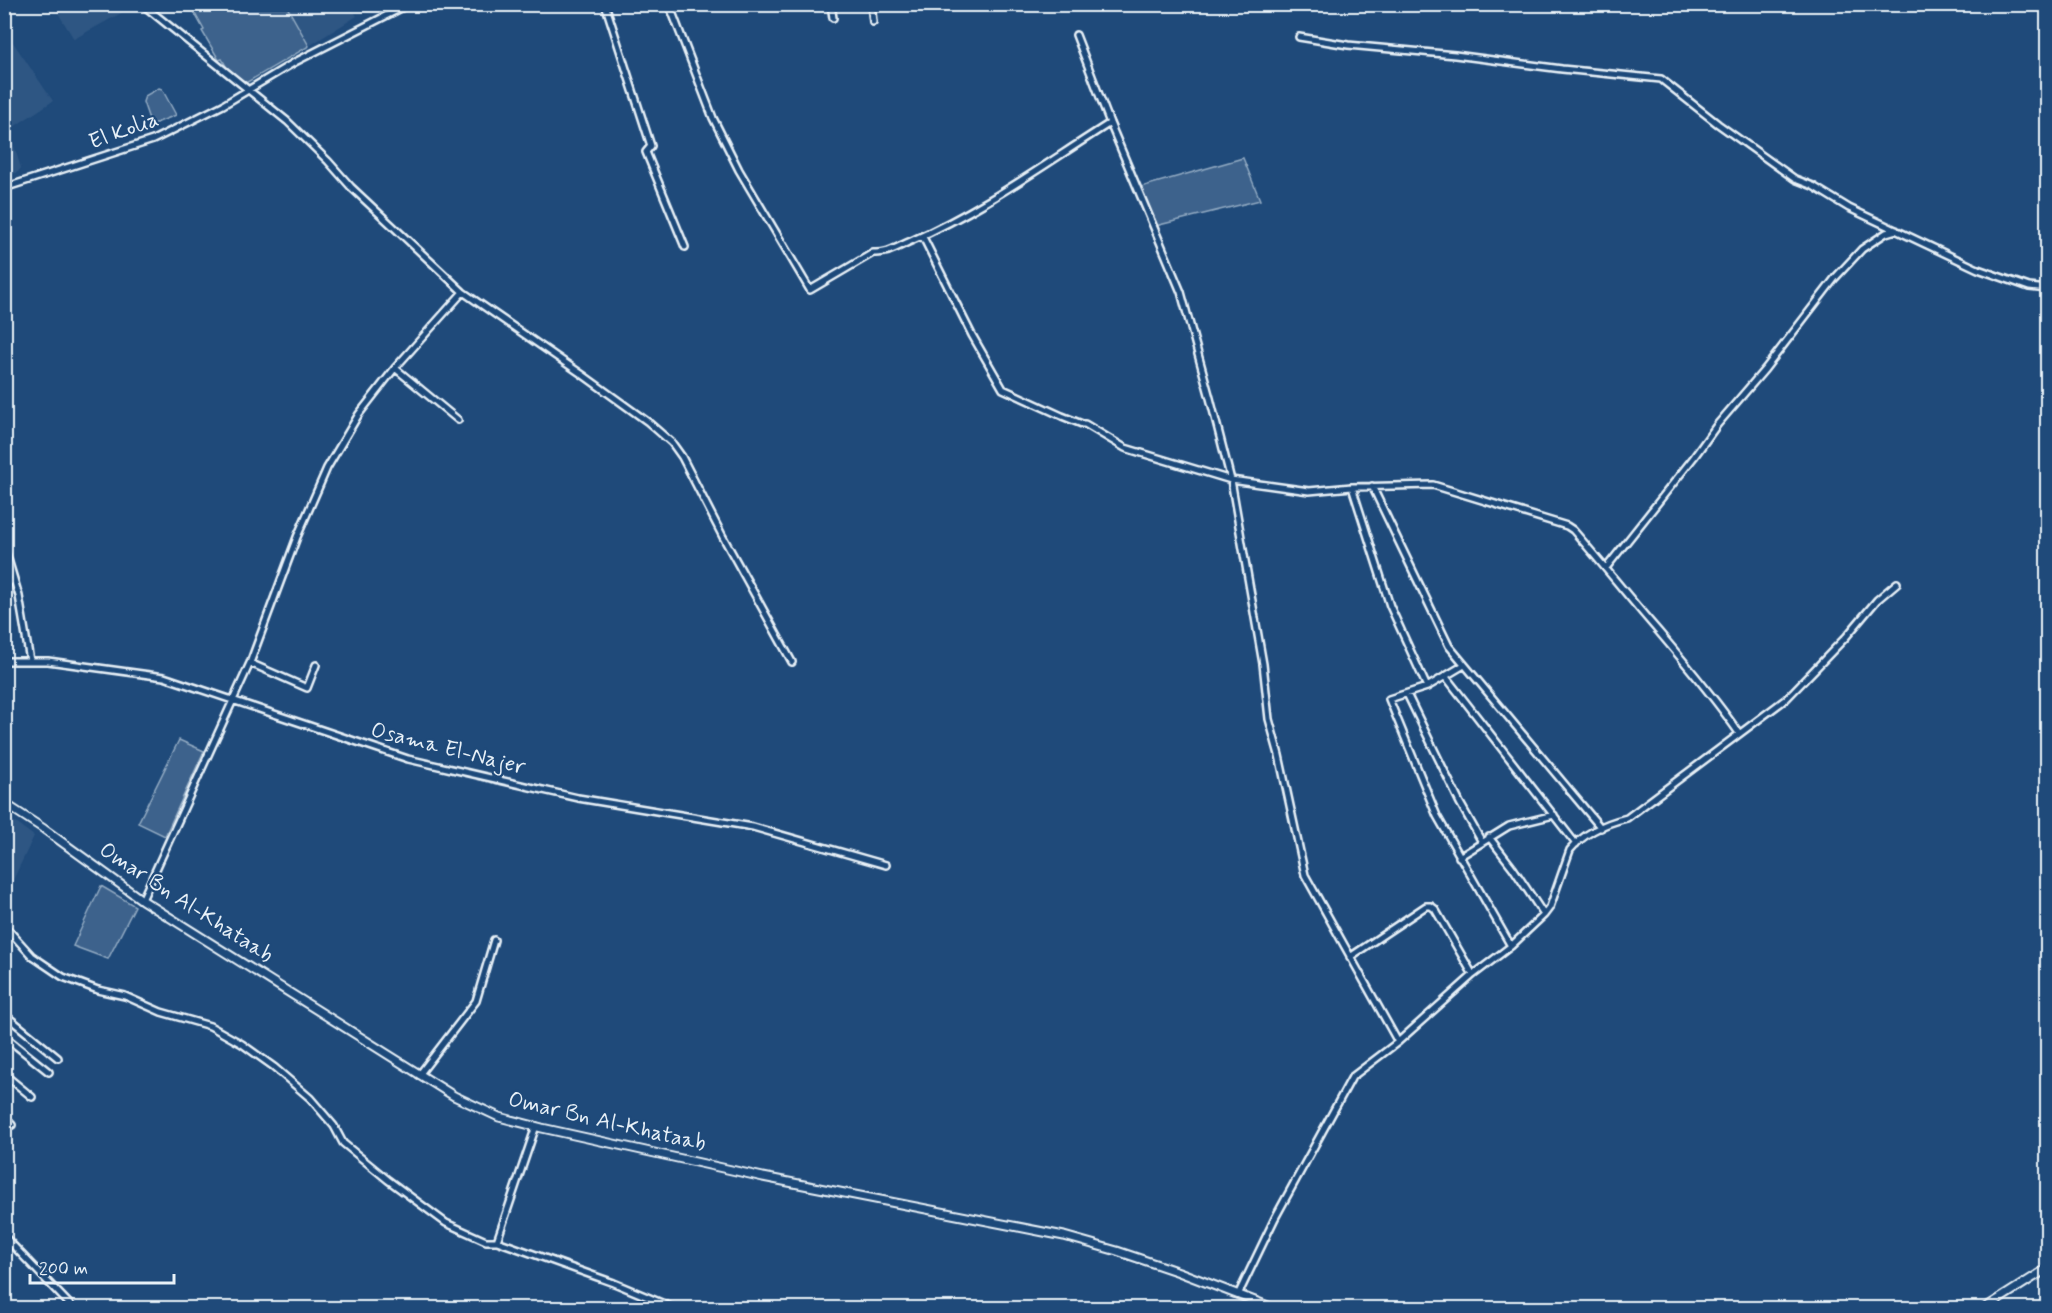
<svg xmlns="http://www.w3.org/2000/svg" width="2052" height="1313" font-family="Mynerve,sans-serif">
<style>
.built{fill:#2e5683}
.green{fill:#3c628c;stroke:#92aac2;stroke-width:1.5}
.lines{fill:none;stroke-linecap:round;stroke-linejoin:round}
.minor-casing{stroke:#e8f1f8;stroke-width:10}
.major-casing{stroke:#e8f1f8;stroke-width:11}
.minor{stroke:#1f4a7a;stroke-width:5}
.major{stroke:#1f4a7a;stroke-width:7}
.labels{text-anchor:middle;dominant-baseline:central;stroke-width:4.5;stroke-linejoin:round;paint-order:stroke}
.street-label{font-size:22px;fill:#e8f1f8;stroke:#1f4a7a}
</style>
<rect width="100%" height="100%" fill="#1f4a7a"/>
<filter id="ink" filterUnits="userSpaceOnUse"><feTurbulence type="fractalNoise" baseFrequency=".0167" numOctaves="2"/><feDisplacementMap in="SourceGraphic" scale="12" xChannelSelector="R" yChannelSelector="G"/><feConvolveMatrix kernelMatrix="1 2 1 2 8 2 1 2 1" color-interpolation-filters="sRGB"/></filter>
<g filter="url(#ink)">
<path class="built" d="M133,4L134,6L74,39L53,5Z
M286,5H349L357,16L309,46Z
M6,32L53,101L9,130L21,168L18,172L5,177Z
M5,815L34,836L5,897Z"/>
<path class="green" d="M198,5H286L309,46L244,84L234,80L222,59L219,60L202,31L204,30L194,12Z
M159,88L162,89L176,115L151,125L143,102L145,96Z
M1243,158L1260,200L1155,226L1141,187Z
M179,740L204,751L165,836L138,823Z
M101,886L135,906L108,959L73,946Z"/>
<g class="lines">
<g class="minor-casing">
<path id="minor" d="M142,4L287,121L328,161L351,187L463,292L583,375L648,422L672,443L682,457L723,537L792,662
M605,4L651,146L646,152L685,247
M669,4L713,118L739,170L810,290L873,253C888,254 897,247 911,241C982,210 1045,164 1110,123
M831,4L833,18
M871,4L873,22
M1076,35L1110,123L1181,292L1210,398L1231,480L1263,664L1269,719L1279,755L1305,875L1398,1042
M1299,37L1348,45L1455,55L1562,69L1661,79L1718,124L1795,179L1813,186L1849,208L1978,269L2029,287L2048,289
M4,188L153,140L223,105L295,62L409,4
M923,237L972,335L1003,389L1062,416L1082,424H1085L1125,448L1231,480L1309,491L1352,487L1433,485L1567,526L1573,530C1602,563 1629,598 1659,632C1687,665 1714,697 1739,733
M395,368L458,420
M1372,486L1449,646L1601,828
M1352,487L1390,606L1427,687
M4,546L19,596L30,661
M1606,568L1694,457L1717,425L1765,369L1835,278L1862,249L1886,233L1896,230
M4,584L14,580
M4,661H48L164,677L408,759L578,798L753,827L886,865
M250,663L307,688L316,665
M1464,665L1427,687L1389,699L1437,816L1511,946
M1446,677L1576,844
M1407,694L1460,803L1482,842
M1489,837L1513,868L1544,915
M1459,857L1509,826L1554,815
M142,900L250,663L297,537L327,468L359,414L395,368L463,292
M4,925L32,956L63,977L98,990L125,996L161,1012L210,1026L242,1044L274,1067L310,1098L334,1126L343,1143L388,1180L446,1223L486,1241H497L614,1283L674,1308
M1350,957L1426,906H1431L1435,909L1473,975
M4,1014L58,1058
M4,1036L49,1072
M4,1074L32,1097
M419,1075L476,1001L494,940
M4,1116L12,1125
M4,1236L73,1308
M497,1241L536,1126
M1238,1295L1275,1218L1352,1077L1398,1042L1473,975L1511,946L1544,915L1550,907L1570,850C1584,833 1606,823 1627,818L1786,699L1846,637L1877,600L1897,583"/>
</g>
<g class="major-casing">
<path id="major" d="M4,803L44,829L142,900L454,1096L499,1117L542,1128L763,1177L1064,1236L1117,1251L1179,1272L1273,1308
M1985,1308L2048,1268"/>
</g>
<use href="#minor" class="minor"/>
<use href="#major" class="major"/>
</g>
</g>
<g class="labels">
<g class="street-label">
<text transform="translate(124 131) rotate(-20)">El Kolia</text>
<text transform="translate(448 749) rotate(14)">Osama El-Najer</text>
<text transform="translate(186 903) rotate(33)">Omar Bn Al-Khataab</text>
<text transform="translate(607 1122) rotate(13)">Omar Bn Al-Khataab</text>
</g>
</g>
<rect width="2052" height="1313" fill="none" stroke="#1f4a7a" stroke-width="24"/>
<rect x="12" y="12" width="2028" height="1289" fill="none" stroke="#e8f1f8" stroke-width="2" filter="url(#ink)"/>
<path d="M30 1274v9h144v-9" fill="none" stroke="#e8f1f8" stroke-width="3"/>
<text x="39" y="1274" font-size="18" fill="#e8f1f8" stroke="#1f4a7a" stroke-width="4.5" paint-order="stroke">200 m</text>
</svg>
